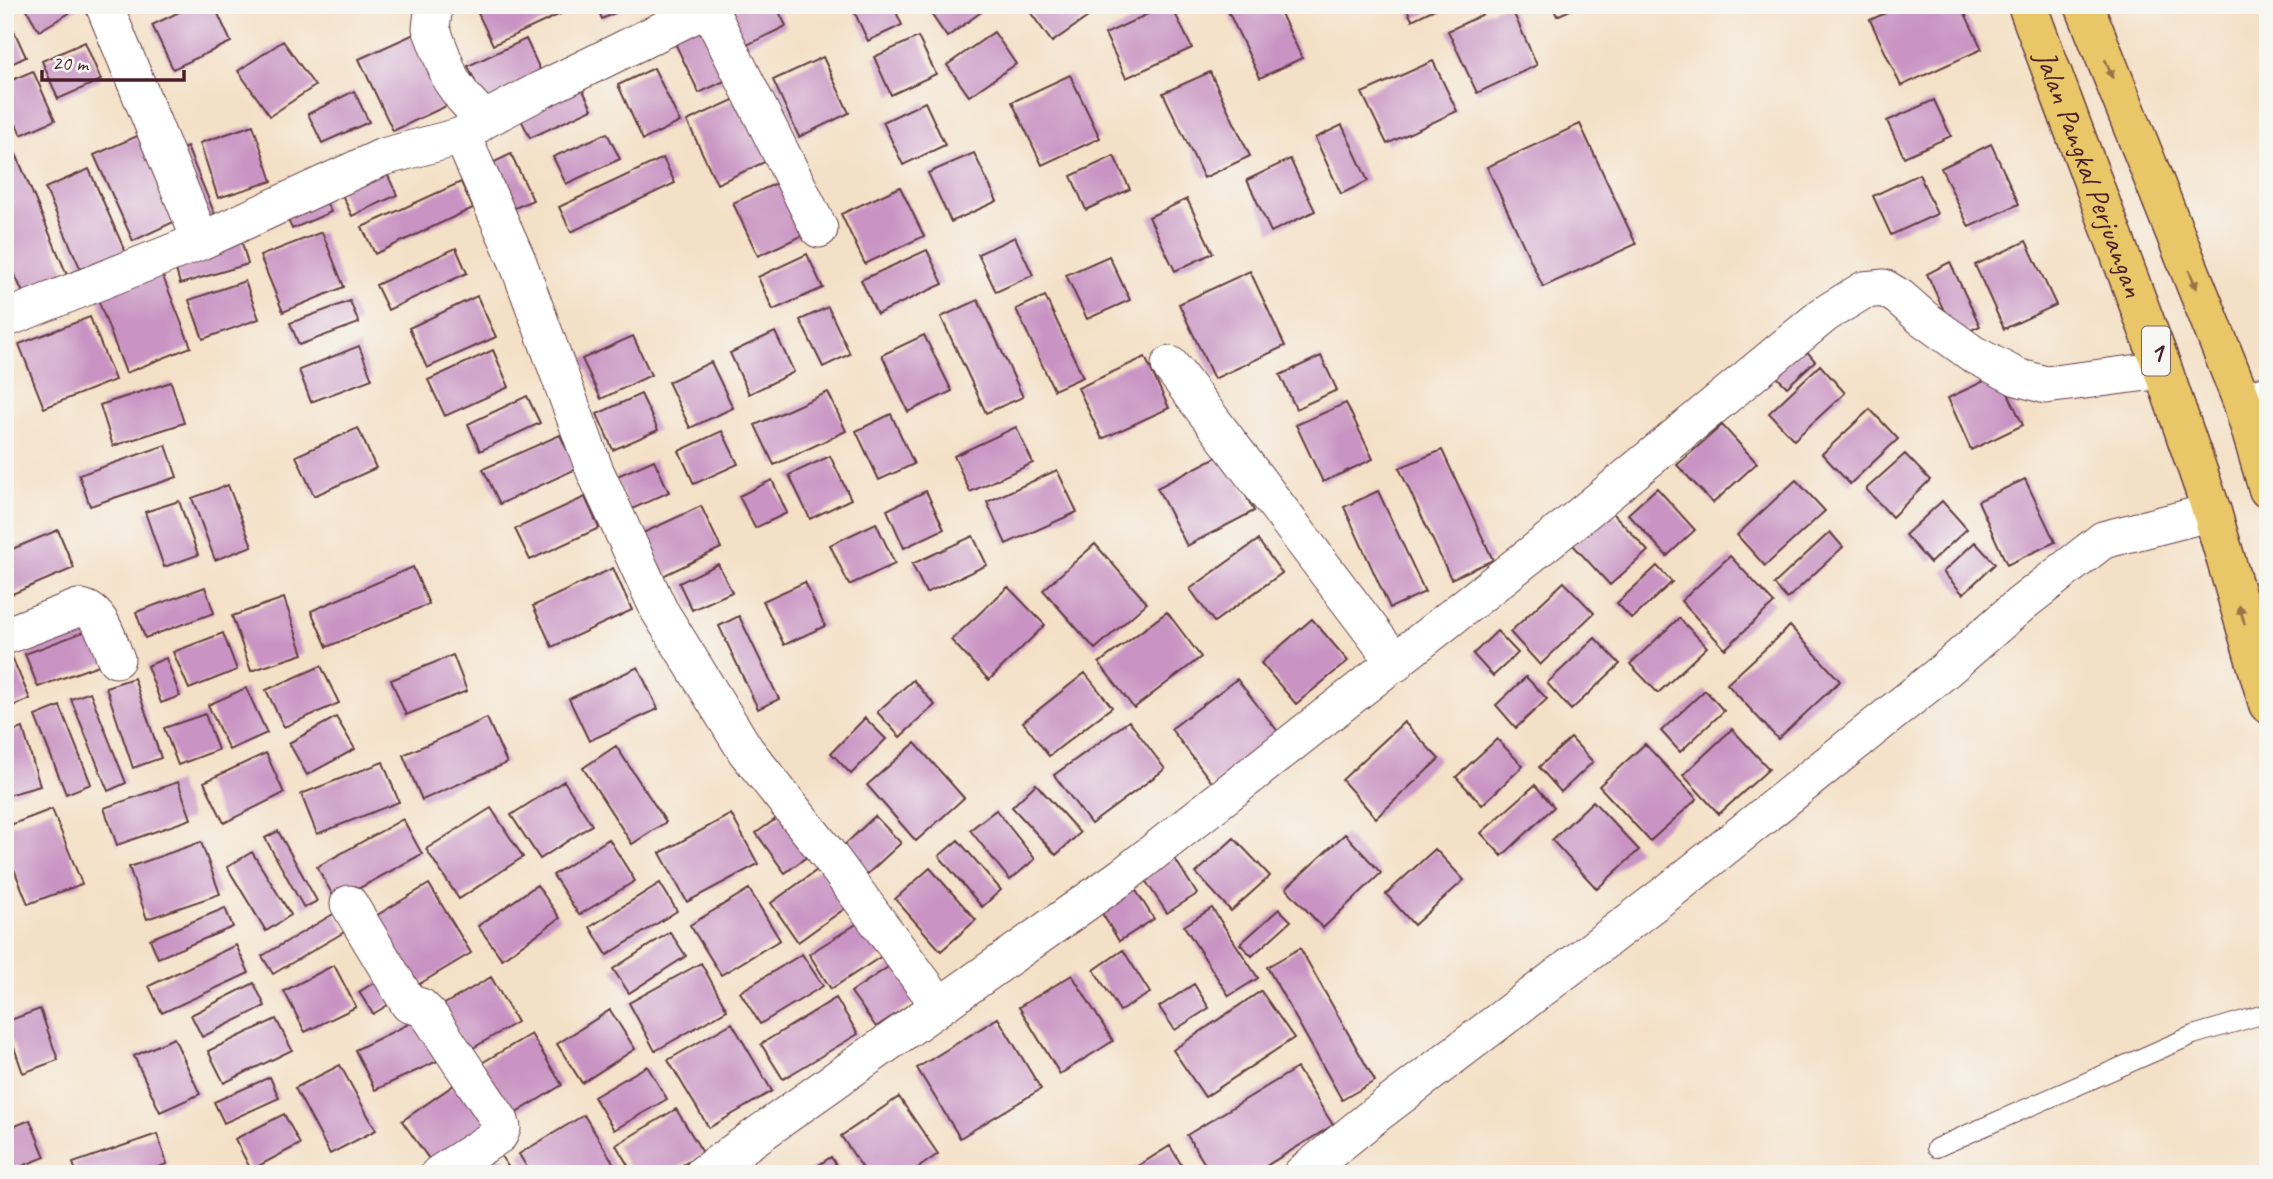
<svg xmlns="http://www.w3.org/2000/svg" width="2273" height="1179" font-family="Caveat,sans-serif">
<style>
.building{fill:#c994c3}
.lines{fill:none;stroke-linecap:round;stroke-linejoin:round}
.service-casing{stroke:#643c42;stroke-width:20}
.minor-casing{stroke:#643c42;stroke-width:39}
.primary-casing{stroke:#643c42;stroke-width:41}
.service{stroke:#fff;stroke-width:18}
.minor{stroke:#fff;stroke-width:37}
.primary{stroke:#e9c769;stroke-width:38}
.oneway{fill:#9a734a}
.labels{text-anchor:middle;dominant-baseline:central;stroke-width:5;stroke-linejoin:round;paint-order:stroke}
.shield{fill:#f6f6f2;stroke:#7e6067;stroke-width:2}
.shield-label{font-size:28px;font-weight:bold;fill:#4a1f2b}
.street-label{font-size:30px;fill:#4a1f2b;stroke:#f6f6f2}
</style>
<rect width="100%" height="100%" fill="#f6f6f2"/>
<filter id="ink" filterUnits="userSpaceOnUse"><feTurbulence type="fractalNoise" baseFrequency=".0143" numOctaves="2"/><feDisplacementMap in="SourceGraphic" scale="14" xChannelSelector="R" yChannelSelector="G"/><feConvolveMatrix kernelMatrix="1 2 1 2 8 2 1 2 1" color-interpolation-filters="sRGB"/></filter>
<filter id="wash" filterUnits="userSpaceOnUse"><feTurbulence type="fractalNoise" baseFrequency=".00686" numOctaves="4" result="noise"/><feDisplacementMap in="SourceGraphic" scale="28" xChannelSelector="R" yChannelSelector="G"/><feGaussianBlur stdDeviation="1.57" result="paint"/><feColorMatrix in="noise" values="0 0 0 0 0 0 0 0 0 0 0 0 0 0 0 0 0 1.4 0 .05"/><feComposite in="paint" operator="in"/></filter>
<g filter="url(#wash)">
<rect width="100%" height="100%" fill="#f4e0c6"/>
<g id="blocks">
<path class="building" d="M24,5H83L39,31Z
M194,5H214L231,42L173,69L152,25Z
M491,5H580L493,45L477,11Z
M596,5H632L602,19Z
M746,5H776L786,26L745,46L730,12Z
M851,5H893L902,25L868,41Z
M925,5H987L988,7L947,37Z
M1025,5H1105L1052,42Z
M1167,5H1171L1192,48L1126,78L1105,34Z
M1225,5H1277L1302,58L1260,78Z
M1405,5H1443L1412,20Z
M1502,5H1510L1537,65L1477,93L1448,31Z
M1552,5H1581L1557,16Z
M1903,5H1961L1982,49L1901,86L1870,20Z
M5,11L26,57L5,67Z
M703,20L731,78L699,93L671,35Z
M423,30L457,101L393,131L359,59Z
M994,32L1016,64L969,96L947,65Z
M918,37L936,74L891,95L874,57Z
M526,39L542,74L484,101L468,66Z
M283,41L315,86L270,116L238,71Z
M85,42L101,80L58,99L42,61Z
M823,57L849,113L799,137L773,80Z
M1433,61L1457,111L1387,144L1362,93Z
M654,68L680,122L643,140L618,85Z
M33,71L55,120L21,135L5,99V83Z
M1210,72L1250,156L1204,178L1163,93Z
M1070,75L1100,138L1042,165L1012,102Z
M577,78L592,109L530,138L515,107Z
M354,91L369,122L322,143L308,114Z
M742,96L771,159L717,184L687,121Z
M1934,100L1951,136L1904,157L1887,121Z
M925,102L945,145L903,165L883,122Z
M1580,124L1636,244L1543,287L1487,167Z
M253,125L272,181L218,198L200,143Z
M1342,125L1368,181L1341,194L1315,138Z
M144,133L182,218L133,241L94,155Z
M607,133L620,159L566,184L553,157Z
M1991,144L2019,204L1969,227L1941,168Z
M187,147L216,217L201,224L172,154Z
M974,153L997,201L951,222L928,173Z
M16,154L67,275L23,293L5,252V159Z
M511,154L533,200L508,211L488,165Z
M1114,156L1130,189L1086,210L1071,176Z
M663,158L675,183L571,232L559,207Z
M1290,159L1315,211L1271,232L1247,180Z
M382,163L397,195L352,216L337,184Z
M89,169L128,258L84,277L45,188Z
M1919,174L1937,214L1891,235L1873,196Z
M788,178L812,231L758,256L733,203Z
M461,182L473,208L375,254L362,227Z
M900,187L924,236L865,264L841,214Z
M322,194L331,212L292,229L284,211Z
M1187,199L1213,253L1175,271L1149,217Z
M322,232L344,287L283,312L260,256Z
M240,236L248,264L180,284L172,255Z
M1015,237L1033,275L996,292L978,254Z
M2026,241L2056,305L2004,329L1975,265Z
M456,248L467,273L388,310L376,285Z
M927,250L943,284L877,314L861,280Z
M807,254L823,288L773,310L758,277Z
M1109,256L1130,300L1087,319L1066,275Z
M1950,262L1980,326L1956,337L1927,274Z
M158,264L191,347L126,373L94,289Z
M1250,271L1285,346L1214,379L1179,304Z
M245,281L259,319L203,339L189,300Z
M477,296L496,337L427,368L409,328Z
M1045,296L1083,377L1054,390L1016,309Z
M978,300L1023,397L986,413L941,317Z
M350,301L359,323L299,345L290,323Z
M828,307L850,354L823,367L800,320Z
M90,317L115,380L44,408L19,344Z
M775,332L794,372L749,394L730,353Z
M924,335L952,391L908,412L882,355Z
M633,336L651,375L601,399L582,359Z
M359,346L372,379L311,402L299,370Z
M1803,347L1815,361L1787,387L1774,374Z
M493,350L509,387L445,416L428,380Z
M1321,356L1337,390L1296,409L1280,375Z
M1145,357L1169,408L1102,439L1078,388Z
M711,362L733,408L690,428L668,382Z
M1820,365L1845,393L1794,440L1769,413Z
M1999,374L2023,425L1971,450L1948,398Z
M171,382L184,423L113,446L100,405Z
M828,392L846,431L774,465L755,425Z
M641,394L658,430L613,450L597,414Z
M527,396L540,423L480,451L468,424Z
M1346,403L1373,459L1323,482L1296,425Z
M1870,409L1898,439L1850,484L1822,454Z
M891,414L914,464L879,480L856,431Z
M1722,425L1757,463L1713,503L1677,465Z
M1016,427L1033,463L970,492L954,456Z
M358,428L376,468L314,496L296,456Z
M722,431L738,464L694,484L679,451Z
M560,435L576,469L500,504L483,469Z
M166,445L177,477L90,506L79,475Z
M1442,450L1493,560L1451,579L1399,468Z
M1224,453L1254,511L1187,546L1157,488Z
M1905,454L1930,480L1892,517L1866,489Z
M830,456L851,499L810,519L789,475Z
M654,460L669,492L630,510L615,477Z
M1057,470L1077,512L1006,544L987,502Z
M2025,479L2055,542L2007,565L1978,501Z
M772,480L787,513L755,528L739,496Z
M1796,480L1825,511L1765,566L1737,535Z
M228,485L252,546L215,560L192,498Z
M1657,488L1695,530L1667,556L1628,514Z
M926,491L944,529L904,548L887,510Z
M1378,491L1425,592L1390,608L1344,507Z
M585,497L599,528L530,560L515,529Z
M179,501L198,555L164,567L145,512Z
M1942,501L1967,529L1930,563L1905,535Z
M701,506L721,548L663,576L643,533Z
M1611,511L1648,551L1610,585L1573,545Z
M876,523L895,564L849,585L830,545Z
M58,530L74,568L5,597V552Z
M1830,532L1843,547L1787,599L1774,584Z
M973,536L987,565L926,593L912,564Z
M1258,540L1282,573L1214,622L1190,589Z
M1975,542L1995,564L1963,594L1943,572Z
M1095,544L1147,603L1095,649L1043,590Z
M1730,556L1774,603L1725,649L1681,601Z
M718,564L732,592L692,610L679,583Z
M1657,566L1672,582L1632,619L1617,603Z
M413,567L429,604L327,647L311,611Z
M613,568L632,610L552,647L533,606Z
M805,582L825,626L784,645L763,601Z
M1564,582L1594,613L1540,665L1510,632Z
M205,587L214,613L145,638L136,612Z
M1008,587L1045,625L989,680L951,640Z
M284,598L303,654L251,671L232,616Z
M1167,612L1201,657L1134,708L1099,663Z
M739,616L779,699L758,709L719,626Z
M1679,618L1707,647L1658,693L1630,664Z
M1312,619L1348,661L1296,704L1261,663Z
M1790,626L1840,681L1778,739L1727,684Z
M94,628L107,662L38,687L25,654Z
M1497,631L1518,653L1493,676L1473,654Z
M223,633L237,670L189,689L173,652Z
M1595,638L1620,664L1571,710L1547,683Z
M9,650L30,699L5,709V651Z
M453,655L467,691L406,715L391,680Z
M166,658L180,696L161,703L147,666Z
M321,666L339,703L284,727L266,690Z
M638,667L658,709L589,741L569,699Z
M1085,673L1112,707L1049,756L1023,722Z
M1526,677L1547,699L1516,728L1496,705Z
M134,678L161,758L133,768L106,687Z
M1237,679L1283,738L1217,789L1171,729Z
M913,680L935,705L900,737L877,712Z
M246,688L267,733L229,750L208,705Z
M1705,690L1724,711L1680,752L1661,731Z
M90,692L126,783L108,791L71,699Z
M60,706L91,784L66,794L35,716Z
M205,714L218,750L178,765L164,728Z
M336,717L355,749L307,775L289,743Z
M487,718L507,763L422,800L403,755Z
M865,718L886,739L851,774L831,753Z
M1129,721L1165,769L1091,824L1054,775Z
M1404,722L1439,759L1376,818L1342,780Z
M23,728L40,786L5,796V733Z
M1732,729L1769,769L1719,814L1683,775Z
M1571,738L1593,762L1561,792L1539,767Z
M1497,739L1523,766L1482,805L1456,777Z
M915,743L964,798L916,841L867,785Z
M1645,744L1697,799L1650,841L1599,786Z
M616,746L666,822L632,844L583,768Z
M266,753L284,793L224,823L204,782Z
M383,762L399,802L317,834L301,794Z
M564,781L592,825L540,859L511,815Z
M178,782L191,819L117,845L104,808Z
M1036,784L1080,833L1056,855L1012,807Z
M1535,785L1554,807L1502,856L1481,833Z
M1593,801L1639,850L1597,889L1552,840Z
M491,808L523,857L459,899L426,849Z
M52,809L82,884L28,904L5,847V827Z
M996,810L1035,859L1010,880L970,830Z
M787,811L816,850L785,873L756,833Z
M731,814L758,864L687,902L660,853Z
M875,816L901,843L863,878L838,851Z
M403,819L422,854L336,901L317,867Z
M278,831L317,901L304,908L265,838Z
M1345,834L1381,873L1323,928L1286,888Z
M1234,838L1270,876L1231,911L1196,873Z
M609,839L635,881L579,915L553,875Z
M958,840L1001,890L982,907L939,856Z
M201,842L220,894L147,919L129,867Z
M1435,849L1464,880L1414,925L1386,894Z
M252,852L291,915L266,931L227,867Z
M1172,854L1197,894L1167,913L1141,874Z
M820,868L847,907L798,942L771,903Z
M930,868L976,920L941,951L895,899Z
M660,883L677,911L607,955L590,927Z
M429,884L471,953L406,992L364,923Z
M537,885L560,918L502,959L478,926Z
M749,889L780,940L721,975L690,925Z
M1135,889L1154,919L1119,941L1100,910Z
M225,908L233,927L158,958L150,939Z
M1212,908L1258,978L1229,996L1184,926Z
M1279,909L1291,921L1252,956L1240,944Z
M335,913L346,931L273,974L262,956Z
M866,918L888,952L831,989L809,954Z
M670,932L686,956L629,993L613,969Z
M236,945L249,973L162,1013L149,986Z
M1300,948L1375,1081L1342,1100L1267,967Z
M1123,950L1150,993L1120,1011L1094,970Z
M802,954L823,986L760,1024L740,992Z
M900,959L924,995L876,1027L851,992Z
M701,963L727,1010L655,1051L629,1003Z
M334,965L356,1007L305,1032L284,991Z
M1072,975L1113,1041L1060,1074L1019,1007Z
M383,977L396,1000L373,1014L359,992Z
M491,977L517,1022L468,1051L441,1006Z
M254,983L265,1006L202,1037L191,1015Z
M1194,984L1209,1008L1175,1030L1159,1007Z
M1261,991L1294,1038L1205,1097L1173,1050Z
M836,998L858,1034L783,1079L761,1044Z
M40,1009L58,1060L23,1073L5,1022Z
M610,1010L635,1049L582,1083L557,1044Z
M425,1016L444,1058L375,1090L355,1050Z
M998,1018L1041,1089L960,1138L917,1068Z
M276,1019L292,1050L224,1083L208,1051Z
M732,1023L772,1091L709,1128L668,1060Z
M531,1034L562,1085L511,1116L480,1064Z
M174,1038L200,1094L160,1112L134,1056Z
M340,1065L376,1130L330,1154L295,1088Z
M647,1066L667,1099L614,1130L594,1097Z
M1297,1068L1333,1125L1253,1174H1211L1187,1135Z
M270,1077L279,1098L224,1123L214,1102Z
M464,1078L499,1126L437,1170L402,1121Z
M899,1097L938,1154L909,1174H867L841,1136Z
M676,1109L703,1153L667,1174H633L616,1145Z
M284,1114L300,1144L251,1170L235,1139Z
M584,1115L619,1172L531,1174L519,1154Z
M30,1120L45,1157L5,1173V1130Z
M157,1134L167,1164L139,1174H77L73,1163Z
M1170,1146L1187,1174H1125Z
M497,1150L513,1174H460Z
M831,1157L842,1174H805Z"/>
</g>
</g>
<g filter="url(#ink)">
<use href="#blocks" fill-opacity="0" stroke="#643c42" stroke-width="2"/>
<g class="lines">
<g class="service-casing">
<path id="service" d="M1936,1148L2193,1035L2268,1013"/>
</g>
<g class="minor-casing">
<path id="minor" d="M104,5L201,241
M434,5L431,28L451,80L463,97L484,120
M709,9L819,229
M462,136L517,260L595,471L659,610L746,751L827,853L940,1006
M5,319L201,241L383,157L462,136L484,120L543,89L714,5
M1170,365L1396,663
M2242,401L2268,394
M5,636L78,608C101,608 108,641 116,659
M349,904L409,1004L421,1007L429,1015L500,1121L502,1128L499,1135L439,1174
M703,1174L1123,876L1575,520L1825,314L1864,290L1884,288L1899,297L1923,318L1973,354L2017,377L2046,385L2163,370
M1302,1174L1370,1119L1671,890L1943,672L2021,604L2103,540L2212,512"/>
</g>
<g class="primary-casing">
<g id="primary">
<path id="s1" d="M2027,5L2163,370L2212,512L2268,704"/>
<path d="M2084,5L2242,401L2268,489"/>
</g>
</g>
<use href="#service" class="service"/>
<use href="#minor" class="minor"/>
<use href="#primary" class="primary"/>
</g>
<defs><path id="oneway-solid" d="M-6-.8H1V-3.2L6.5 0L1 3.2V.8H-6Z" transform="scale(1.75)"/></defs>
<g class="oneway">
<use href="#oneway-solid" transform="translate(2109 69) rotate(68)"/>
<use href="#oneway-solid" transform="translate(2193 280) rotate(68)"/>
<use href="#oneway-solid" transform="translate(2242 615) rotate(-106)"/>
</g>
</g>
<g class="labels">
<rect class="shield" x="2142" y="326.5" width="28" height="49" rx="5"/>
<g class="shield-label">
<text x="2156" y="351">1</text>
</g>
<g class="street-label">
<text stroke="none"><textPath href="#s1" startOffset="180">Jalan Pangkal Perjuangan</textPath></text>
</g>
</g>
<rect width="2273" height="1179" fill="none" stroke="#f6f6f2" stroke-width="28"/>
<path d="M42 70v10h142v-10" fill="none" stroke="#4a1f2b" stroke-width="3.5"/>
<text x="52" y="70" font-size="21" fill="#4a1f2b" stroke="#f6f6f2" stroke-width="5" paint-order="stroke">20 m</text>
</svg>
